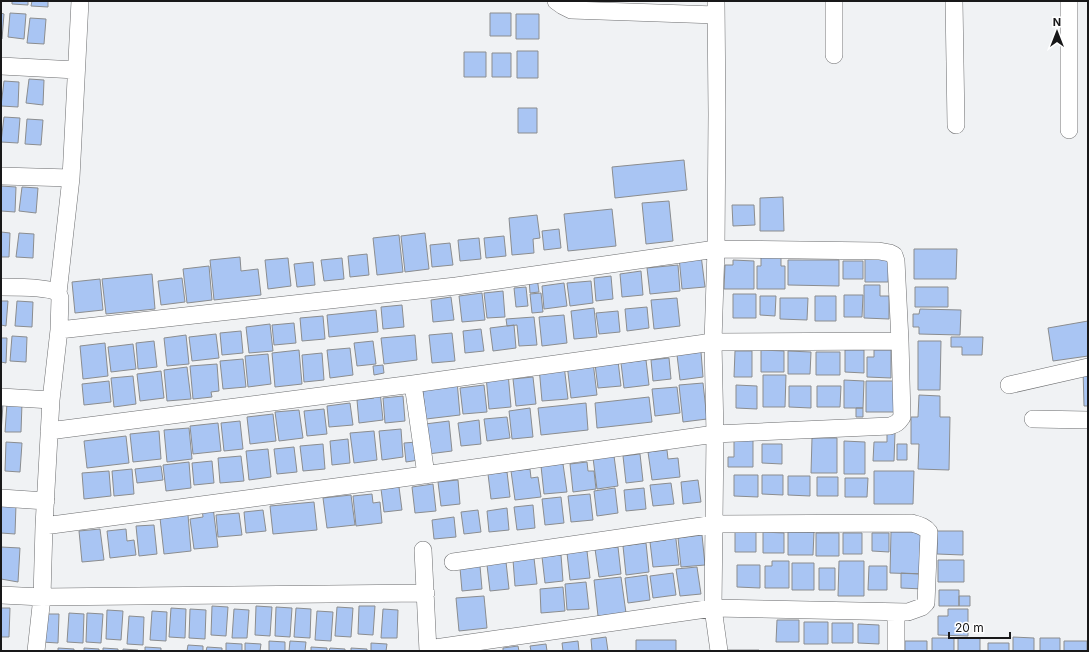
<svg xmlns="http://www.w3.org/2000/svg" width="1089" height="652" font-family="Inter,sans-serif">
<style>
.building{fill:#a9c5f3;stroke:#8b8d8f}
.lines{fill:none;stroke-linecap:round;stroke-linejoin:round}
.street-casing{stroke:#6c6d6f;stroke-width:18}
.street{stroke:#fff;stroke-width:17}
</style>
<rect width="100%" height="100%" fill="#f0f2f4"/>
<path class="building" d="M12,1H28V5L12,4Z
M32,1H48V7L31,6Z
M1,13L4,14L2,39L1,38Z
M10,13L26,14L24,39L8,37Z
M490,13H511V36H490Z
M516,14H539V39H516Z
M30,18L46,19L44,44L27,43Z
M517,51H538V78H517Z
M464,52H486V77H464Z
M492,53H511V77H492Z
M29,79L44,80L43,105L26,103Z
M4,81L19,82L18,107L1,106Z
M518,108H537V133H518Z
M4,117L20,118L18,143L1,142Z
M27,119L43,120L41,145L25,144Z
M684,160L687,190L615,198L612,167Z
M1,186L16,187L15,212L1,211Z
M22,187L38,188L36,213L19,211Z
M783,197L784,231H760V198Z
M669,201L673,241L646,244L642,203Z
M732,205H754L755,225L733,226Z
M612,209L616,246L568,251L564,214Z
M537,215L540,238L533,239L534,253L512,255L509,218Z
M559,229L561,248L544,250L542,231Z
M1,232L10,233L9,257H1Z
M19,233L34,234L33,258L16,257Z
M425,233L429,269L405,272L401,236Z
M399,235L403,272L377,275L373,238Z
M504,236L506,256L486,258L484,238Z
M479,238L481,259L460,261L458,240Z
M450,243L453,265L432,267L430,245Z
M914,249H957L956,279H914Z
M367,254L369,275L350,277L348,256Z
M701,255L705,287L682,289L679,257Z
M761,255H781V266H785V289H757V266H761Z
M240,257L241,271L258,269L261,295L214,300L210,260Z
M288,258L291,286L268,289L265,260Z
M342,258L344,279L324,281L321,260Z
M865,259H889L888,282H865Z
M733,260L754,261V289H724L725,265H733Z
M788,260H839V286L788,285Z
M843,261H863V279H843Z
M313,262L315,285L297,287L294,264Z
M678,265L680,291L650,294L647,268Z
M209,266L212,300L187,303L183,269Z
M641,271L643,295L622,297L620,274Z
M152,274L155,309L106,314L102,279Z
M611,276L613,299L596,301L594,278Z
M537,277L539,292L530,293L529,278Z
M182,278L185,302L161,305L158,281Z
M100,279L103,310L75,313L72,282Z
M591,281L593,303L570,306L567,283Z
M564,283L567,306L544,309L542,286Z
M864,285H880V296H889V319L864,318Z
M526,287L528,306L516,307L514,288Z
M915,287H948V307H915Z
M503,291L505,317L487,318L484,293Z
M482,293L485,320L462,322L459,296Z
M541,293L543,312L532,313L530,294Z
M733,294H756V318H733Z
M844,295H863L862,317H844Z
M760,296H776L775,316L760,315Z
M815,296H836V321H815Z
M451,297L454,320L433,322L431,300Z
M677,298L680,326L654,329L651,300Z
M780,298H808L807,320L780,319Z
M1,301H8L6,326L1,325Z
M17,301L33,302L32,327L15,326Z
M402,305L404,327L383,329L381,307Z
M647,307L649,328L627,331L625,309Z
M594,308L597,337L574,339L571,311Z
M920,309L961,310L960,335L919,334V327H913V314H919Z
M376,310L378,332L329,337L327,315Z
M618,311L620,332L599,334L596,313Z
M564,315L567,343L542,346L539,317Z
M323,316L325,339L302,341L300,318Z
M534,317L537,345L519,346L517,325L507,326L506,319Z
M1088,321V356L1053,361L1048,328Z
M294,323L296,343L274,345L272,325Z
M270,324L273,351L249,353L246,327Z
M514,325L516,348L493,351L490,328Z
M481,329L484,351L465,353L463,331Z
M241,331L243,353L222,355L220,333Z
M452,333L455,361L432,363L429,335Z
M216,334L219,358L192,361L189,337Z
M186,335L189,364L167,366L164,338Z
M415,335L417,360L384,364L381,338Z
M12,336L27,337L26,362L10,361Z
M951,337H983L982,355H962V347H951Z
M1,338H7L6,363L1,362Z
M154,341L157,367L138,369L136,343Z
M373,341L376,364L357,366L354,343Z
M918,341H941L940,390H918Z
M105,343L108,376L83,379L80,346Z
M133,344L136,369L111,372L108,347Z
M350,348L353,375L330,378L327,350Z
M299,350L302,384L275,387L272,353Z
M761,350L784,351V372H761Z
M845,350H864V373L845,372Z
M874,350H891V378L867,377V357H874Z
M735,351H752V377H734Z
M788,351L811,352L810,374H788Z
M701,352L703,377L680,380L677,355Z
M816,352H840V375H816Z
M322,353L324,380L304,382L302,355Z
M268,354L271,384L248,387L245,356Z
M669,358L671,379L653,381L651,360Z
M243,359L246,387L223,389L220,361Z
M646,360L649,385L624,388L621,363Z
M618,361L621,386L598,388L595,364Z
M593,362L597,395L571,398L567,364Z
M217,364L219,391L211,392L212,397L193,399L190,366Z
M383,365L384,373L374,375L373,366Z
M564,365L568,399L542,401L539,367Z
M187,367L191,399L167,401L164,370Z
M1083,369H1088V406H1084Z
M161,371L164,398L140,401L137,374Z
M508,373L511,407L489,409L486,376Z
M763,375H786L785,407H763Z
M133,376L136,404L114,407L111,378Z
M533,377L536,404L516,406L513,379Z
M844,380L864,381L863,408H844Z
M109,381L111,402L84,405L82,384Z
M457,381L460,415L426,419L422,384Z
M866,381H895L894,412H866Z
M703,383L707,419L683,422L679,385Z
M484,385L487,412L463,414L460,388Z
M736,385L757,386V409L736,408Z
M789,386H811V408L789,407Z
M817,386H841L840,407H817Z
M677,387L680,413L655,416L652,389Z
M380,391L383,420L359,423L357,400L374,398L373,392Z
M919,395L940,396V417H950L949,470L918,469L919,444H911V417H918Z
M403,396L405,421L385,423L383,398Z
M649,397L652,422L597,428L595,403Z
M7,403H22L21,432H5Z
M350,403L353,425L329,427L327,406Z
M586,403L588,430L541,435L538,408Z
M1,404H3L1,433Z
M530,408L533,437L512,439L509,411Z
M856,408H863V417H856Z
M324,409L327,434L307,436L304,411Z
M299,410L303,438L279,441L275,412Z
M273,414L276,441L250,444L247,417Z
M507,417L510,438L487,441L484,419Z
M479,420L481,444L461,446L458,423Z
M240,421L243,449L224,451L221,423Z
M449,421L452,451L428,454L425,424Z
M218,423L221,451L193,454L190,426Z
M189,428L192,459L167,462L164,430Z
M401,429L403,457L382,460L379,431Z
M159,431L161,459L133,462L130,434Z
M374,431L377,460L354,463L350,433Z
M887,433H895L894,461H873L874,442H887Z
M126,436L129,463L87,468L84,441Z
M812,438H837V473H811Z
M348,439L350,463L332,465L330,441Z
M734,439H753V467H728V457H734Z
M844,441L865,442V474H844Z
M6,442L22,443L20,472L5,471Z
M417,442L419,460L406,462L404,443Z
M323,444L325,469L303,471L300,446Z
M762,444H782V464L762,463Z
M897,444H907V460H897Z
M294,447L297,472L277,474L274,449Z
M268,449L271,477L249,480L246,451Z
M667,450L668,459L678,458L680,477L652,480L648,452Z
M640,454L643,481L626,483L623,456Z
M241,456L244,481L220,483L218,458Z
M614,456L618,486L597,489L593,458Z
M212,461L214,483L194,485L192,463Z
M189,462L191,488L166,491L163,465Z
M587,462L588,471H594L596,489L573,492L570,464Z
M563,464L567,492L544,494L541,466Z
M161,466L163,480L137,483L135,469Z
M132,469L134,494L114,496L112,471Z
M530,469L531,478L538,477L541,497L515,500L511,471Z
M109,471L111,496L84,499L82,473Z
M874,471H914L913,504H874Z
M507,472L510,497L491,499L488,474Z
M734,475H758V497L734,496Z
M762,475H783V495L762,494Z
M788,476H810V496L788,495Z
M817,477H838V496H817Z
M845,478H868L867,497H845Z
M458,480L460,504L441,506L438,482Z
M698,480L701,502L683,504L681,482Z
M671,483L674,504L653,506L650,485Z
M433,484L436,511L415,513L412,487Z
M399,487L402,510L384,512L381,489Z
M615,488L618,513L597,516L594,491Z
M644,488L646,509L626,511L624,490Z
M372,494L373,503L380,502L382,523L356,526L353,496Z
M590,494L593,520L571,522L568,496Z
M351,495L355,525L327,528L323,498Z
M561,497L564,523L545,525L542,499Z
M314,502L317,530L273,534L270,506Z
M1,504L16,505L15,534L1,533Z
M533,505L535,528L517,530L514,507Z
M213,507L218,547L194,549L190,519L203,517L202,509Z
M507,508L509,530L489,532L487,511Z
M263,510L266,531L246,533L244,512Z
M478,510L481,532L464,534L461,512Z
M239,513L242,535L218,537L216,515Z
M188,515L191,551L164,554L160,518Z
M454,517L456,537L434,539L432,520Z
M154,525L157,554L139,556L136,526Z
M100,529L104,560L82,562L79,531Z
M126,529L127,541L134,540L136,555L110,558L107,531Z
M675,531L679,565L653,567L650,542L666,540L665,532Z
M735,531L756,532V552H735Z
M937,531H963V555L937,554Z
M763,532L784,533V553H763Z
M788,532H814L813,555H788Z
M891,532H924L923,574L890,573Z
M816,533H839V556H816Z
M843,533H862V554H843Z
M872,533H889V552L872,551Z
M702,535L705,565L681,567L678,538Z
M646,543L649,572L626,575L623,546Z
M1,547L20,548L18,582L1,579Z
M618,547L621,574L599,577L595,549Z
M587,551L590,578L570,580L567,553Z
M561,555L563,581L545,583L542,557Z
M534,558L537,584L515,586L513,560Z
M938,560H964V582H938Z
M772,561H789V588H765V566H772Z
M839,561H864V596H838Z
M506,562L509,589L490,591L487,565Z
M792,563H814V590H792Z
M737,565H760V588L737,587Z
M480,566L482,589L462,591L460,568Z
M869,566H887V590H868Z
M697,567L701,594L680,596L676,569Z
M819,568H835V590H819Z
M673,573L676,595L653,598L650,576Z
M901,573L923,574V589L901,588Z
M647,575L650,600L628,603L625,578Z
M621,577L626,613L598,616L594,580Z
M586,582L589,609L567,610L565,584Z
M563,587L565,611L541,613L540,589Z
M939,590H959V606H939Z
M484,596L487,628L459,631L456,598Z
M959,596H970V606H959Z
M212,606L228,607L226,636L211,635Z
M256,606L272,607L270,636L255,635Z
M359,606H375L373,635L358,634Z
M276,607L292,608L290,637L275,636Z
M337,607L353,608L351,637L335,636Z
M1,608H10L9,637H1Z
M171,608L186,609L185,638L169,637Z
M296,608L311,609L310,638L294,637Z
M190,609L206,610L205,639L189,638Z
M234,609L249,610L247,638H232Z
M383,609L398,610L397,638H381Z
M948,609H968V636L938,635V616H948Z
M107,610L123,611L121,640L106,639Z
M152,611L167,612L166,641L150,640Z
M317,611L333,612L331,641L315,640Z
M69,613L84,614L83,643L67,642Z
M87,613L103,614L101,643L86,642Z
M43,614H59L58,643L42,642Z
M129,616L144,617L143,645L127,644Z
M777,620H799V642H776Z
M804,622H828V644H804Z
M832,623H853V643H832Z
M858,624L879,625V644L858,643Z
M606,637L608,651H592L591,639Z
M1013,637L1034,638V651H1013Z
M932,638H954V651H932Z
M958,638H980V651H958Z
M1040,638H1060V651H1040Z
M636,640H676V651H636Z
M269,641L285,642V651H269Z
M290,641L306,642L305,651H289Z
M578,641L579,651H563L562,643Z
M905,641H927V651H905Z
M1064,641H1087V651H1064Z
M226,643L242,644V651H226Z
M245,643L261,644L260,651H245Z
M371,643L387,644L386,651H371Z
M988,643H1009V651H988Z
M546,644L547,651H531L530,646Z
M188,645L203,646V651H187Z
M518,646L519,651H503V648Z
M145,647L161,648V651H145Z
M207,647L222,648V651H206Z
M311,647L327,648V651H311Z
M58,648L74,649V651H58Z
M84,648L99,649V651H84Z
M103,648L118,649V651H103Z
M330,648L345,649V651H329Z
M351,648L367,649V651H351Z
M123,649L138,650V651H123Z
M727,650H759V651H727Z"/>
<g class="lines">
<g class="street-casing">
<path id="street" d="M556,1L563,6L571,10L716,15
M716,1L717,114L716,249L713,342L715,434L713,608L719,651
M834,1V55
M954,1L956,125
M1,66L76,70
M1069,130V1
M1,176L71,178
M1,287C13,287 50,287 58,293
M413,384L426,475
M1009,385L1088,367
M1,397L51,400
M1033,419L1088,420
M49,431L413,384L713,342L900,341
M1,498L46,501
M44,526L388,480L715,434L890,426C896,424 898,423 902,417L900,341L896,261L894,255L890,253L879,251L716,249L456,286L59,330
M423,550L428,651
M1,595L42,597L426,593
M428,649L713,608L908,612L922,607L926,603L929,532C925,526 918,525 912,523L715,524L453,562
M36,651L42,597L44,526L51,400L59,330L60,298L58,293L71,178L80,1
M896,651V612"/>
</g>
<use href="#street" class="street"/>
</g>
<rect width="1089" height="652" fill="none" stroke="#181819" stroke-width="4"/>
<g transform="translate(1057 32)" stroke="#ffffff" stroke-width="3" paint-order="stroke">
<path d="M0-3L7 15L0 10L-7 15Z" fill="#181819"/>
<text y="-6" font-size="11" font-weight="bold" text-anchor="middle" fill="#181819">N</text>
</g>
<path d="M949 632v6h61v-6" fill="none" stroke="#181819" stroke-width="2"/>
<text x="955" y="632" font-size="12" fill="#181819" stroke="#ffffff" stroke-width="3" paint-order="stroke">20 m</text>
</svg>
